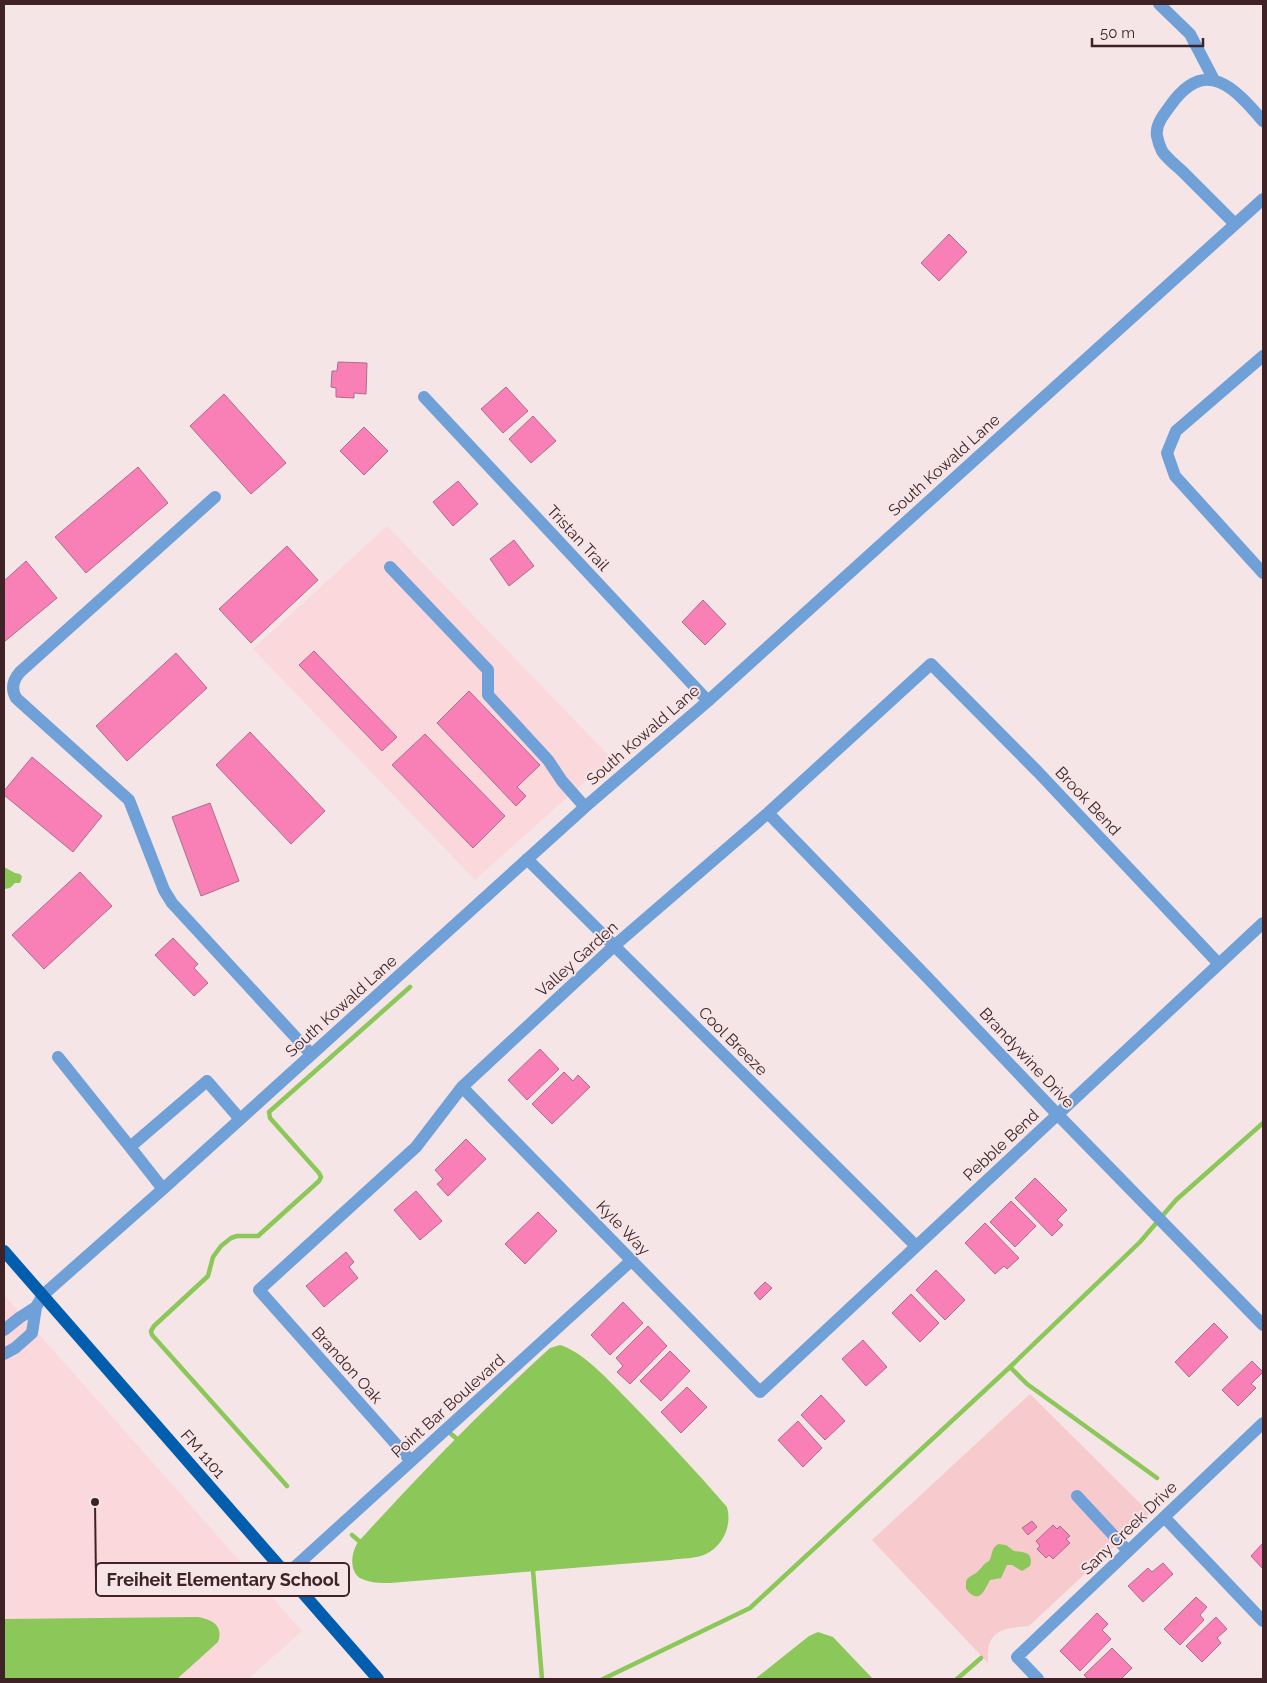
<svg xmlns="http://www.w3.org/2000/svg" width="1267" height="1683" font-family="Raleway,sans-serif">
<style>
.built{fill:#fbd8db}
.green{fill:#f7cace}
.water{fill:#8bc859}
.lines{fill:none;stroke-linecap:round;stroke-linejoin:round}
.stream{stroke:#8bc859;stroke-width:4.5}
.building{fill:#f880b7;stroke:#ad6d88}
.minor{stroke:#70a0d8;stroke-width:12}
.major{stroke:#015eae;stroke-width:12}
.labels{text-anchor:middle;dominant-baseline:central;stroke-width:4;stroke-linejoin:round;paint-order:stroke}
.street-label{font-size:16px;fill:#3e2225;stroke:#f5e5e6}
.leader{fill:none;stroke:#3e2225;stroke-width:2}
.callout-dot{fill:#3e2225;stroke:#f5e5e6;stroke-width:2}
.callout{fill:#f5e5e6;stroke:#3e2225;stroke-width:2}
.callout-label{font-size:18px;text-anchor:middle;font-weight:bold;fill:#3e2225}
</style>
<rect width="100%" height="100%" fill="#f5e5e6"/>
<path class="built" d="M387,526L611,758L475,880L253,649Z
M4,1295L302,1631L248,1679H4Z"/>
<path class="green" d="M1030,1394L1150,1513L1029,1626C1000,1628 986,1631 988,1663L872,1540Z"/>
<path class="water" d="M4,867L15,873L20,874L22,877L20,883H15L10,888L4,889Z
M560,1345C584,1352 610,1382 628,1400C662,1435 695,1470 727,1507C732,1525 724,1545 706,1554C697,1559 681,1558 671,1560L390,1583C380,1583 371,1583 362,1579C348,1572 351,1551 359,1541C420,1474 483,1409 550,1348Z
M999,1544L1006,1545L1014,1551C1024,1552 1034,1552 1030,1566L1022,1571L1012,1565H1007L1001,1578L990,1580C984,1590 980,1606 966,1589V1581C969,1576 972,1576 976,1573C981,1569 983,1564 989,1561C993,1554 991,1547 999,1544Z
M197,1617C212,1619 224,1626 218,1642L177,1679H4V1619Z
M818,1632L833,1637L873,1679H755L809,1636Z"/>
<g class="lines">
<path class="stream" d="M1010,1367L1027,1384L1157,1478
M450,1433L457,1439L459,1444
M287,1486L152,1335L151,1331L154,1326L208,1276L213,1257L221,1246L231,1238L237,1236H258L319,1181L321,1177L319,1173L270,1118L269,1112L410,987
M352,1535L359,1541L364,1542
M529,1568L533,1570L542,1679
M603,1679L750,1608L1010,1367L1140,1242L1176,1200L1263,1123
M957,1679L981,1658"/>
</g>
<path class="building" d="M949,234L967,252L939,281L921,263Z
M338,362L367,363L366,394L354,393V398L336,397V388L331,387L332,371H337Z
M506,387L528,411L503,433L481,409Z
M224,394L286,463L251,494L190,426Z
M533,416L556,441L531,463L509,439Z
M364,427L388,451L364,475L340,451Z
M138,467L168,503L86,573L55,537Z
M458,481L478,504L453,526L433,502Z
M514,540L534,566L509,586L490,559Z
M287,546L318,580L251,643L219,609Z
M26,561L57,598L4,642V581Z
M703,600L726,624L705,645L682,622Z
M314,651L397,737L382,751L299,665Z
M176,653L207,688L127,761L96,726Z
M469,691L540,765L517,787L526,796L516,806L437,723Z
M250,732L325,811L291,844L216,765Z
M425,734L505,816L473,848L392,765Z
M32,757L102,816L73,852L4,795V791Z
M210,803L239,881L201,896L172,817Z
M80,872L112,906L44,969L12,935Z
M173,938L198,964L194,968L208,983L194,996L155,955Z
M540,1049L559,1069L527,1100L508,1080Z
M564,1072L573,1081L578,1075L590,1087L552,1124L532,1104Z
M466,1139L486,1159L448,1196L437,1184L443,1179L435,1170Z
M1035,1178L1067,1210L1057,1220L1063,1225L1052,1236L1015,1198Z
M416,1191L442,1221L420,1240L394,1210Z
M1011,1201L1036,1226L1015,1247L990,1222Z
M538,1212L557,1231L525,1264L505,1244Z
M985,1223L1019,1258L1007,1269L1004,1266L995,1274L965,1243Z
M346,1252L354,1262L349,1267L358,1278L324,1307L306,1286Z
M936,1270L965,1300L945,1320L916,1290Z
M765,1282L772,1288L760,1300L754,1293Z
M911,1294L939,1323L920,1342L892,1313Z
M623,1302L643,1323L610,1355L591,1335Z
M1214,1323L1228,1337L1189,1377L1175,1362Z
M648,1326L667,1346L630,1384L617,1372L623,1366L616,1358Z
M863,1340L887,1367L866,1386L842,1359Z
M670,1351L690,1371L661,1401L640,1381Z
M1252,1361L1263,1372L1251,1384L1256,1388L1238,1406L1222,1390Z
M687,1387L707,1407L681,1433L661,1412Z
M821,1395L845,1421L825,1440L801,1415Z
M798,1421L822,1448L803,1467L778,1440Z
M1032,1521L1037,1527L1028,1535L1022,1528Z
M1053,1525L1057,1529L1060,1526L1070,1536L1066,1539L1070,1543L1053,1559L1049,1555L1046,1558L1037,1549L1040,1546L1036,1541Z
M1263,1543V1569L1251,1556Z
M1163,1563L1173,1574L1143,1602L1128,1586L1148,1568L1152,1572Z
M1196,1597L1207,1607L1200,1615L1204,1620L1180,1645L1164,1629Z
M1097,1613L1108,1624L1102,1630L1111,1639L1080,1671L1060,1651Z
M1216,1617L1227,1629L1217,1638L1221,1643L1202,1662L1186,1646Z
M1112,1648L1132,1668L1121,1679H1088L1084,1675Z"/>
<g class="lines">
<path class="minor" d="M1159,4L1190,34L1214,80
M1235,224C1218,207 1201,190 1184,173C1177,166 1167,159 1162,151C1160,147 1158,141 1157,136C1155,125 1164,114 1170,106C1205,56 1234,87 1263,121
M1263,356L1176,431L1167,453L1175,476L1263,573
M424,397L708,701
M215,497L20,672C13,680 11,689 16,698L129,800L164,890L172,903L311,1054
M390,567L488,670V695L548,760L562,781L585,807
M768,813L925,975L1058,1115L1263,1325
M527,859L916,1246
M58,1057L130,1147L207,1081L240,1119
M462,1087L760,1392L1263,923
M130,1147L163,1189
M4,1330L19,1318L36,1307
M4,1354L15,1348L32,1333L36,1307L43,1295L163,1189L585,807L708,701L1263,199
M411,1461L259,1290L416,1147L462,1087L614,946L768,813L931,664L1038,772L1219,964
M1077,1496L1128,1551
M1164,1517L1263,1621
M286,1575L632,1260
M1038,1679L1017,1657L1263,1423"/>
<path class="major" d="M4,1251L378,1679"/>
</g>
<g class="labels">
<g class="street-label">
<text transform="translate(944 465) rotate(-42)">South Kowald Lane</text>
<text transform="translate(578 538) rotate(47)">Tristan Trail</text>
<text transform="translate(643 735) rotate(-41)">South Kowald Lane</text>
<text transform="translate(1088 801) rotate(47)">Brook Bend</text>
<text transform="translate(577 959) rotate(-42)">Valley Garden</text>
<text transform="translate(341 1006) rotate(-42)">South Kowald Lane</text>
<text transform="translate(733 1041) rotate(45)">Cool Breeze</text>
<text transform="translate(1027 1058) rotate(47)">Brandywine Drive</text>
<text transform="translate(1001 1145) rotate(-43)">Pebble Bend</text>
<text transform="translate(623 1228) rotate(46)">Kyle Way</text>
<text transform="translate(347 1365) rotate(48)">Brandon Oak</text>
<text transform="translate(448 1406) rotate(-42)">Point Bar Boulevard</text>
<text transform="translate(203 1454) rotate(49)">FM 1101</text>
<text transform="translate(1129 1528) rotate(-44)">Sany Creek Drive</text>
</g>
</g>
<path class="leader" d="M95 1502L96 1580"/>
<circle class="callout-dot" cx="95" cy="1502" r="5"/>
<rect class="callout" x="96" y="1563" width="253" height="33" rx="5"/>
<g class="callout-label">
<text x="223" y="1586">Freiheit Elementary School</text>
</g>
<rect width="1267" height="1683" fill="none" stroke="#3e2225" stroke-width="10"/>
<path d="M1092 38v8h111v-8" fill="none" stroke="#3e2225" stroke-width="2.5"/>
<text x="1100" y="38" font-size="15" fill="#3e2225" stroke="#f5e5e6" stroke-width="4" paint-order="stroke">50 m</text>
</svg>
